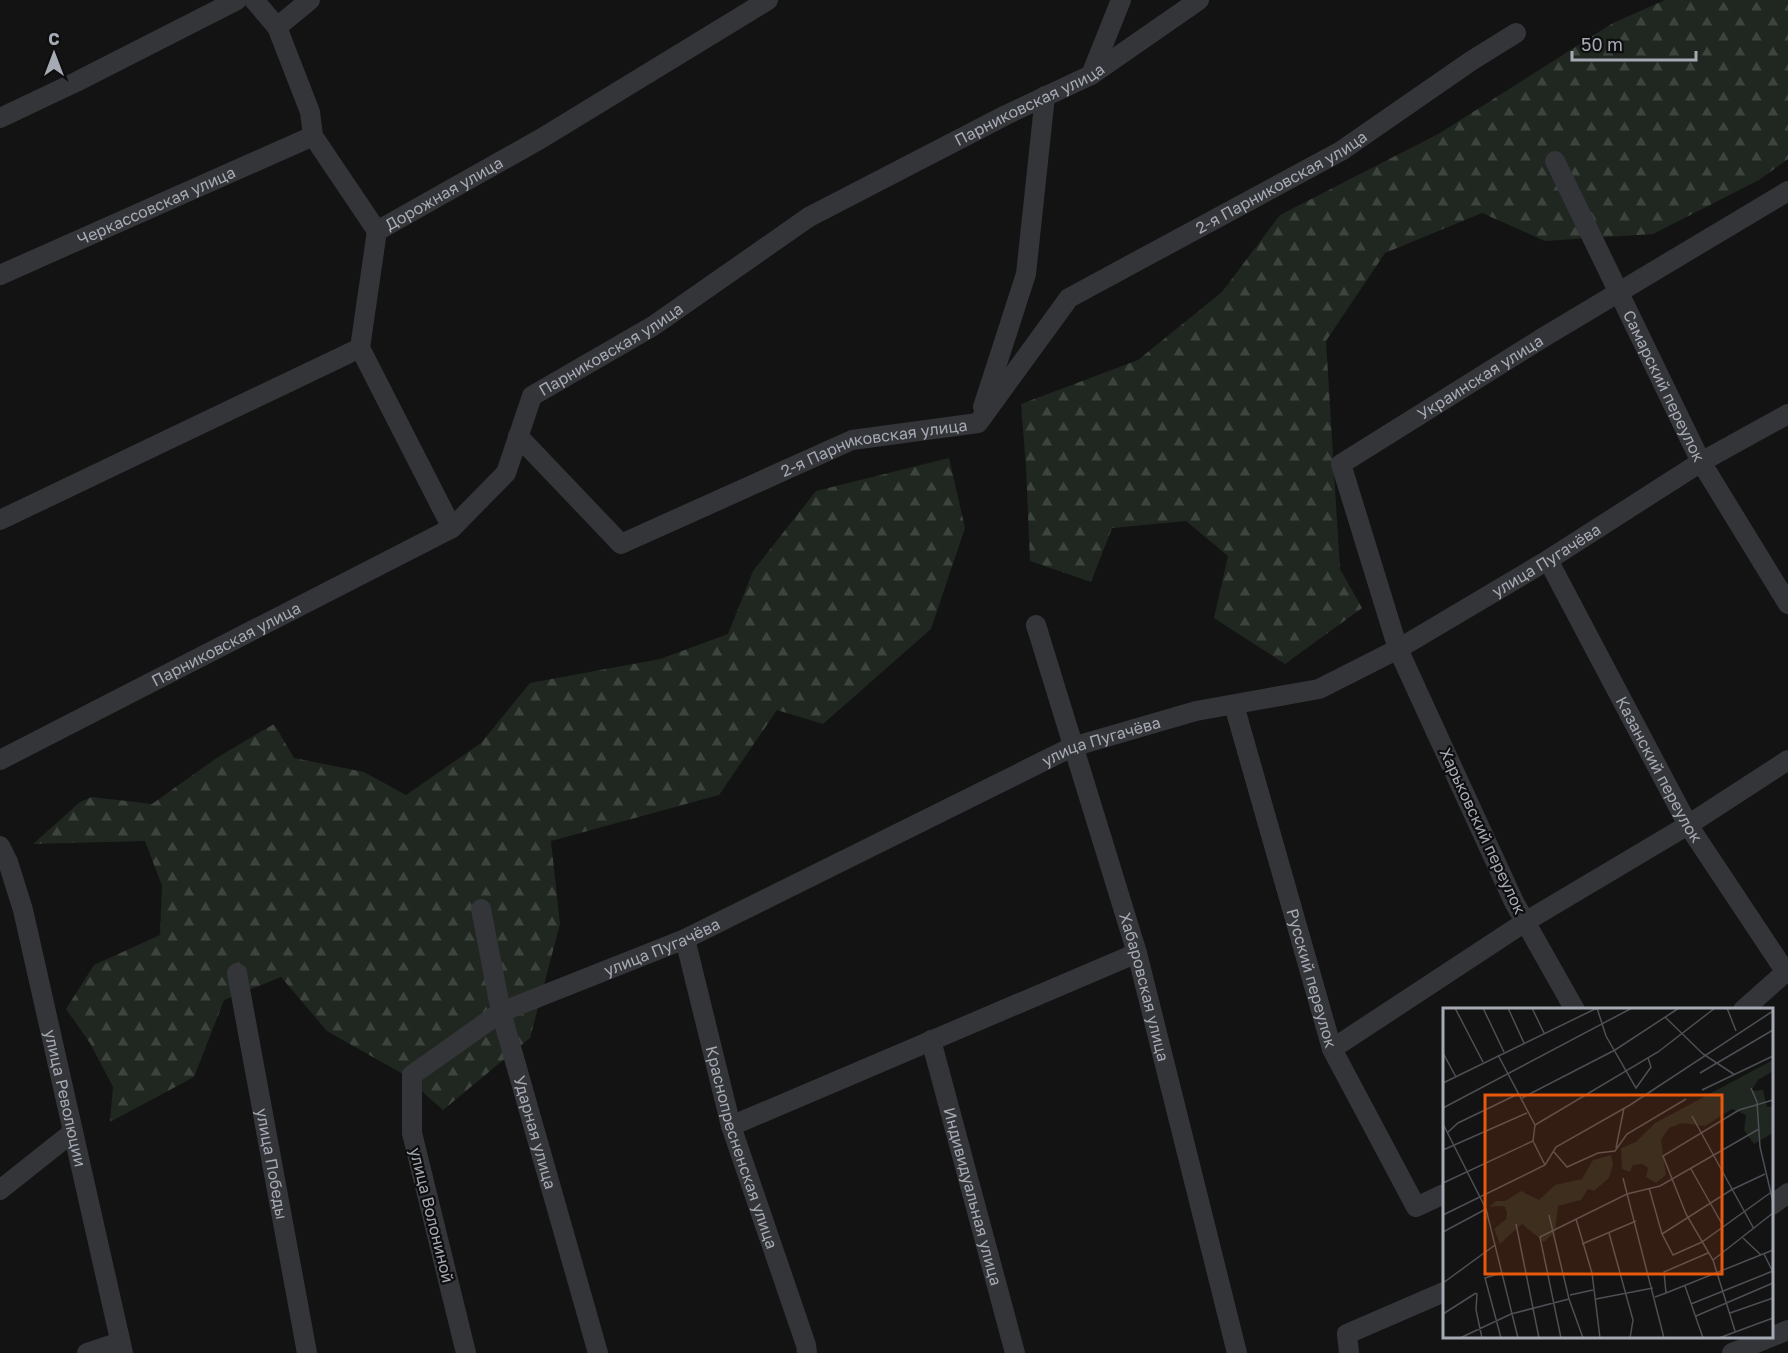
<svg xmlns="http://www.w3.org/2000/svg" width="1788" height="1353" font-family="'Golos Text',sans-serif">
<style>
.forest{fill:url(#forest-firs)}
.lines{fill:none;stroke-linecap:round;stroke-linejoin:round}
.minor{stroke:#343539;stroke-width:20}
.labels{text-anchor:middle;dominant-baseline:central;stroke-width:4.5;stroke-linejoin:round;paint-order:stroke}
.street-label{font-size:16px;fill:#a5aab4;stroke:#0e0e0f}
.inset-road{fill:none;stroke:#4d4f54;stroke-width:1.5}
.view{fill:#e8590c;fill-opacity:0.15;stroke:#e8590c;stroke-width:3}
.inset-edge{fill:none;stroke:#a5aab4;stroke-width:3}
</style>
<defs>
<pattern id="forest-firs" width="22" height="20" patternUnits="userSpaceOnUse" patternTransform="scale(1.5)"><rect width="22" height="20" fill="#1f2720"/><path d="M5 1l3.5 6h-7zM16 11l3.5 6h-7z" fill="#3d443e"/></pattern>
</defs>
<rect width="100%" height="100%" fill="#131314"/>
<path class="forest" d="M1665,0H1788V159L1759,180L1653,234L1545,241L1482,213L1385,253L1326,341L1340,569L1362,608L1285,664L1214,618L1228,556L1186,521L1112,528L1091,582L1030,561L1026,467L1021,404L1138,360L1222,292L1280,215L1440,133L1613,23Z
M949,458L965,528L931,629L823,724L777,710L719,795L551,841L560,924L530,1038L443,1110L401,1073L327,1031L281,977L224,1000L194,1077L110,1122L113,1087L90,1043L66,1009L94,965L160,935L162,886L145,841L33,844L80,802L92,797L152,804L218,757L274,724L294,758L364,772L406,795L481,743L530,683L660,659L728,634L753,571L816,491Z"/>
<g class="lines">
<g class="minor">
<path d="M254,0L277,27L310,112L313,136L377,231"/>
<path d="M277,27L310,0"/>
<path d="M1091,75L1121,0"/>
<path d="M0,118L76,82L237,0"/>
<path id="s1" d="M1555,161L1701,462L1788,604"/>
<path id="s2" d="M0,275L313,136"/>
<path d="M360,348L452,528"/>
<path d="M983,407L1026,274L1045,96"/>
<path id="s3" d="M518,436L621,544L852,440L978,423L1069,298L1341,151L1471,61L1516,33"/>
<path id="s4" d="M0,520L360,348L377,231L542,138L768,0"/>
<path id="s5" d="M1548,560L1688,825L1785,971"/>
<path id="s6" d="M1036,625L1137,953L1237,1353"/>
<path id="s7" d="M1234,705L1332,1049L1416,1207L1444,1194"/>
<path id="s8" d="M0,760L452,528L506,473L532,396L653,326L809,217L1006,115L1091,75L1199,0"/>
<path id="s9" d="M0,846L8,862L23,910L123,1353"/>
<path id="s10" d="M481,909L501,1012L598,1353"/>
<path id="s11" d="M685,939L731,1126L806,1345L807,1353"/>
<path id="s12" d="M237,973L307,1353"/>
<path id="s13" d="M1575,1010L1514,902L1398,649L1341,464L1544,337L1788,191"/>
<path d="M1743,1010L1788,970"/>
<path id="s14" d="M931,1040L1015,1353"/>
<path d="M1332,1049L1525,922L1688,825L1788,760"/>
<path d="M731,1126L1137,953"/>
<path d="M0,1190L73,1132"/>
<path d="M1772,1205L1788,1193"/>
<path d="M87,1353L120,1342"/>
<path id="s15" d="M466,1353L412,1133V1075L501,1012L685,939L1072,747L1196,711L1319,689L1398,649L1548,560L1701,462L1788,414"/>
<path d="M1349,1353L1347,1334L1444,1292"/>
<path d="M1732,1353L1788,1330"/>
</g>
</g>
<g class="labels">
<g class="street-label">
<text stroke="none"><textPath href="#s8" startOffset="1244">Парниковская улица</textPath></text>
<text stroke="none"><textPath href="#s3" startOffset="926">2-я Парниковская улица</textPath></text>
<text stroke="none"><textPath href="#s4" startOffset="594">Дорожная улица</textPath></text>
<text stroke="none"><textPath href="#s2" startOffset="171">Черкассовская улица</textPath></text>
<text stroke="none"><textPath href="#s8" startOffset="758">Парниковская улица</textPath></text>
<text stroke="none"><textPath href="#s13" startOffset="760">Украинская улица</textPath></text>
<text stroke="none"><textPath href="#s1" startOffset="250">Самарский переулок</textPath></text>
<text stroke="none"><textPath href="#s3" startOffset="422">2-я Парниковская улица</textPath></text>
<text stroke="none"><textPath href="#s15" startOffset="1539">улица Пугачёва</textPath></text>
<text stroke="none"><textPath href="#s8" startOffset="254">Парниковская улица</textPath></text>
<text stroke="none"><textPath href="#s15" startOffset="1053">улица Пугачёва</textPath></text>
<text stroke="none"><textPath href="#s5" startOffset="237">Казанский переулок</textPath></text>
<text transform="translate(1483 831) rotate(65)">Харьковский переулок</text>
<text stroke="none"><textPath href="#s15" startOffset="567">улица Пугачёва</textPath></text>
<text stroke="none"><textPath href="#s7" startOffset="284">Русский переулок</textPath></text>
<text stroke="none"><textPath href="#s6" startOffset="378">Хабаровская улица</textPath></text>
<text stroke="none"><textPath href="#s9" startOffset="261">улица Революции</textPath></text>
<text stroke="none"><textPath href="#s10" startOffset="230">Ударная улица</textPath></text>
<text stroke="none"><textPath href="#s11" startOffset="216">Краснопресненская улица</textPath></text>
<text stroke="none"><textPath href="#s12" startOffset="194">улица Победы</textPath></text>
<text stroke="none"><textPath href="#s14" startOffset="162">Индивидуальная улица</textPath></text>
<text transform="translate(432 1215) rotate(76)">улица Волониной</text>
</g>
</g>
<g transform="translate(1443 1008)">
<rect width="330" height="330" fill="#131314"/>
<path d="M330,52V63L315,72L308,83L320,82L324,99L330,98V125L311,136L301,122L303,107L289,101L262,118L239,115L226,120L218,132L223,167L213,175L203,169L205,160L199,156L190,157L187,164L179,161L178,140L193,134L212,115ZM168,147L170,157L166,170L151,183L145,181L138,192L115,198L112,224L101,234L79,216L57,236L51,221L63,211L64,204L61,198L46,199L53,193H62L78,183L96,192L112,177L139,171L150,152Z" fill="#1f2720"/>
<path class="inset-road" d="M12,0L40,54M40,0L61,44M65,0L81,35M89,0L101,25M154,0L163,28L193,80L208,59L205,50M284,0L293,23M222,9L260,46L292,67M0,45L13,69M55,47L92,117M257,65L330,22M0,75L154,0M308,80L314,94L317,139L330,194M259,82L330,48M79,90L172,42L236,0M0,100L189,0M249,108L311,221M0,116L43,201L75,330M4,125L15,115L75,86M90,133L102,157M173,140L181,100M0,142L84,105M111,144L124,159L155,145L172,143L184,126L243,91M248,161L279,216M180,170L221,330M0,175L90,133L92,117L215,44L272,0M206,180L219,226L230,247L259,234L327,185M0,207L102,157L113,139L187,97L330,3M106,207L126,291L140,330M133,211L149,265L157,330M73,216L96,330M0,224L43,201M166,225L190,312L187,330M219,226L288,182L322,166M300,230L318,247M139,236L193,213M321,246L330,264M270,252L330,205M0,275L52,237M242,278L260,330M34,285L33,302L39,330M223,285L330,242M127,287L150,282M212,289L223,285L221,264L265,245M153,291L210,280M248,296L330,263M287,305L330,290M0,306L33,285M253,308L330,275M292,323L270,252L243,206L220,148L296,102L330,92M17,330L68,306L126,291M58,330L42,270L58,265M118,330L97,229L184,186L217,178L316,121M276,330L330,310"/>
<path class="view" d="M42,87H279V266H42Z"/>
<rect width="330" height="330" class="inset-edge"/>
</g>
<g transform="translate(54 54)" stroke="#0e0e0f" stroke-width="4.5" paint-order="stroke">
<path d="M0-4.5L10 22L0 15L-10 22Z" fill="#a5aab4"/>
<text y="-9" font-size="16" font-weight="bold" text-anchor="middle" fill="#a5aab4">С</text>
</g>
<path d="M1572 51v9h124v-9" fill="none" stroke="#a5aab4" stroke-width="3"/>
<text x="1581" y="51" font-size="18" fill="#a5aab4" stroke="#0e0e0f" stroke-width="4.5" paint-order="stroke">50 m</text>
</svg>
